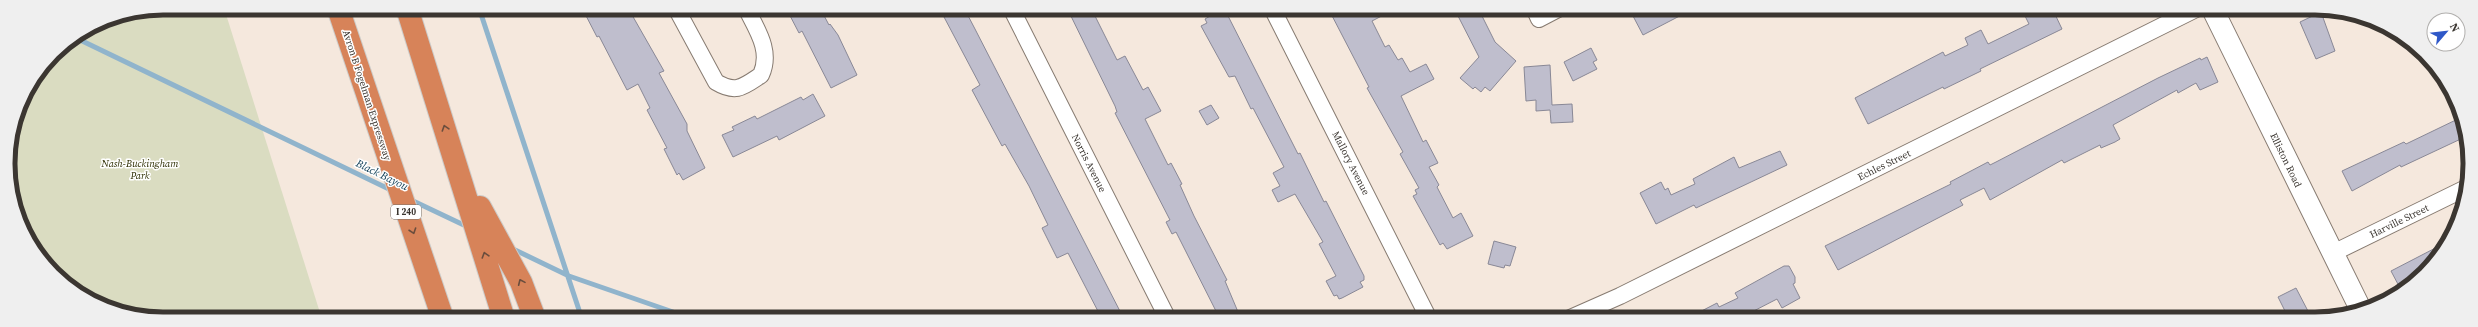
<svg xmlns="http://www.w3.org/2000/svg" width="2478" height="327" font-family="'Source Serif 4',serif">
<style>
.green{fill:#dadcc1}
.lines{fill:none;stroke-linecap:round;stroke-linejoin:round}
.stream{stroke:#90b4cc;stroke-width:5}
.building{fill:#bfbecd;stroke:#898896}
.minor-casing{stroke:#877b71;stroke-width:18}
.tertiary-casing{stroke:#877b71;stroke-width:23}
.motorway-casing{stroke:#cccbc9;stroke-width:24}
.minor{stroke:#fff;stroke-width:16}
.tertiary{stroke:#fff;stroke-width:21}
.motorway{stroke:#d78359;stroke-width:22}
.oneway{stroke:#6a4d3d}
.labels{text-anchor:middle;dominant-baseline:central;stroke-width:3;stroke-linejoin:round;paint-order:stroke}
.shield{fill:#fff;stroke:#76726f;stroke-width:1}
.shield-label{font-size:9px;font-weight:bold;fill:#3b3631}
.street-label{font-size:10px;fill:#3b3631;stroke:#fff}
.park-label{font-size:10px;font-style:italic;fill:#2c2d00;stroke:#fff}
.water-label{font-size:11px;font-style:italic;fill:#093952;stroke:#fff}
.rim{fill:none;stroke:#3b3631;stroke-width:5}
</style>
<rect width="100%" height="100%" fill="#f5e8dd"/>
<path class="green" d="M164,8H224L322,319H153L95,303L47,266L16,214L8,154L20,104L54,53L104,20Z"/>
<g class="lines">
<path class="stream" d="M479,8L582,319
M76,38L393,191
M409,199L468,227
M511,248L569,276L673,312L684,319"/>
</g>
<path class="building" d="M582,8H628L664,71L659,73L687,124V131L705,168L683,180L679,173L677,175L664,149L667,148L647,110L650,108L638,84L627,90L599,36L597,37Z
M786,8H820L829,25L830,24L838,35L857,75L831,88L802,31L799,33Z
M961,8H964L975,29L1124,319H1102L1068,253L1057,258L1042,228L1048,225L1029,186L1005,144L1002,146L972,90L980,85L944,17Z
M1067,8H1091L1117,60L1125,56L1143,90L1148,87L1161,111L1145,119L1168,165L1171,163L1182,184L1180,185L1194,216L1227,280L1225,281L1241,319H1220L1176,232L1172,234L1166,222L1170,220L1115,113L1117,112L1115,106Z
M1224,8L1298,154L1300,153L1324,202L1326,201L1364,276V280L1360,282L1363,287L1342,298L1339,299L1337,295L1334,296L1326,281L1336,276L1319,244L1323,242L1295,194L1278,202L1272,190L1280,186L1273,173L1284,167L1253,108L1251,109L1235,76L1229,77L1201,26L1207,23L1205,19Z
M1328,8H1397L1372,21L1385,47L1389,45L1398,60L1402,58L1410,72L1426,64L1434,79L1401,96L1423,142L1426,140L1438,163L1429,167L1439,185L1437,187L1453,218L1461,213L1473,236L1447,249L1443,243L1440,245L1413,196L1417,194L1415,190L1419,188L1400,154L1403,152L1367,88L1369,87Z
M1469,8H1478L1495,42L1516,61L1490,91L1485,87L1481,92L1475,87L1473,89L1460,78L1479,57L1457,14Z
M1649,8H1695L1643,35L1633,16Z
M2021,8H2052L2062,29L1980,69L1981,71L1944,89L1943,87L1868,124L1855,98L1943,52L1945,56L1968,45L1965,38L1981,30L1988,44L2029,24Z
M2321,12L2335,51L2316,59L2300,22Z
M1591,48L1597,60L1593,62L1597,69L1573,81L1564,62Z
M2207,57L2218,82L2200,90L2196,83L2178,93L2177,90L2113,125L2120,139L2115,142L2101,148L2100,145L2064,163L2062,160L1990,200L1984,188L1960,200L1963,205L1838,270L1825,246L1951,184L1950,182L1988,162L1990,165L1996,162L2158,78L2200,58L2201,60Z
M1550,65L1552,105L1572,104L1573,122L1551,123L1550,110L1536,111V100L1526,101L1524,67Z
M813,94L825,116L779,140L777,136L733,157L722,135L734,130L732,127L755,116L757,119L801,97L803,100Z
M1211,105L1219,118L1207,125L1199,111Z
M2462,117L2465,137L2401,167L2400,165L2352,191L2342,171L2404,142L2406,144Z
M1780,151L1787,165L1696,208L1694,205L1656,224L1640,193L1661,182L1665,190L1668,188L1671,195L1695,184L1693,179L1734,157L1739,168Z
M1494,241L1516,247L1510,266L1505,265L1504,268L1488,264Z
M2447,242L2424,274L2400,288L2391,271Z
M1784,266H1789L1795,277V283L1793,284L1800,298L1782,308L1777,299L1744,316L1742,312L1729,319H1686L1717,303L1719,307L1738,298L1735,293Z
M2296,288L2309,313L2297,319H2289L2278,297Z"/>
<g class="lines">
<g class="minor-casing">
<path id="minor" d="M676,8L716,82C736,94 743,87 761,75C772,51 757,30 746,8
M1011,8L1168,319
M1272,8L1429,319
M1534,8L1539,19L1560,8
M2333,253L2466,188
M1489,319H1508
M1568,319L1620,296L2198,8"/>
</g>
<g class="tertiary-casing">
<path id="tertiary" d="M2212,8L2361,310"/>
</g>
<g class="motorway-casing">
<path id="motorway" d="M338,8L443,319
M407,8L504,319
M480,207L521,282L535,319"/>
</g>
<use href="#minor" class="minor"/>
<use href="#tertiary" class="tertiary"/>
<use href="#motorway" class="motorway"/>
</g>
<defs><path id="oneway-chevron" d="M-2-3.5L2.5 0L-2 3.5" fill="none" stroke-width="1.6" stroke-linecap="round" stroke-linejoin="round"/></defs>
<g class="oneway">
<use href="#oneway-chevron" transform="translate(445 128) rotate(-108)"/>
<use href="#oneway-chevron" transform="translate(413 231) rotate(71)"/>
<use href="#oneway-chevron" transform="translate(485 255) rotate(-107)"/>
<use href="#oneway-chevron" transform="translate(521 282) rotate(-114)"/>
</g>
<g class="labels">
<rect class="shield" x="391" y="205" width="30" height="14" rx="3"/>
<g class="shield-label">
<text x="406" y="212">I 240</text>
</g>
<g class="street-label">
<text transform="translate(367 95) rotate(72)">Avron B Fogelman Expressway</text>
<text transform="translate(2286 160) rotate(64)">Elliston Road</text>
<text transform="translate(1089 163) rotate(63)">Norris Avenue</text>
<text transform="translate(1351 163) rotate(63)">Mallory Avenue</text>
<text transform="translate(1884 165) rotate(-26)">Echles Street</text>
<text transform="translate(2399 221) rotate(-26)">Harville Street</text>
</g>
<g class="park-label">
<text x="140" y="163">Nash-Buckingham<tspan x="140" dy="12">Park</tspan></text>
</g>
<g class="water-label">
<text transform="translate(382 175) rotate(26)">Black Bayou</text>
</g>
</g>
<path d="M0 0H2478V327H0ZM163 15H2315A148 148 0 0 1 2463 163V164A148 148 0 0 1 2315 312H163A148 148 0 0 1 15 164V163A148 148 0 0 1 163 15Z" fill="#efefef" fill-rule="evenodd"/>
<path class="rim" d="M163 15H2315A148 148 0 0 1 2463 163V164A148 148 0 0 1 2315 312H163A148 148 0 0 1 15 164V163A148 148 0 0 1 163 15Z"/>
<g transform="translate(2446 32) rotate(62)"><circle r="19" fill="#ffffff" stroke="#b1afad"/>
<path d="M0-3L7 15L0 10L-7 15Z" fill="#2f58c8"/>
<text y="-6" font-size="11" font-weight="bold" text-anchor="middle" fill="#3b3631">N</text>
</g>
</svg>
